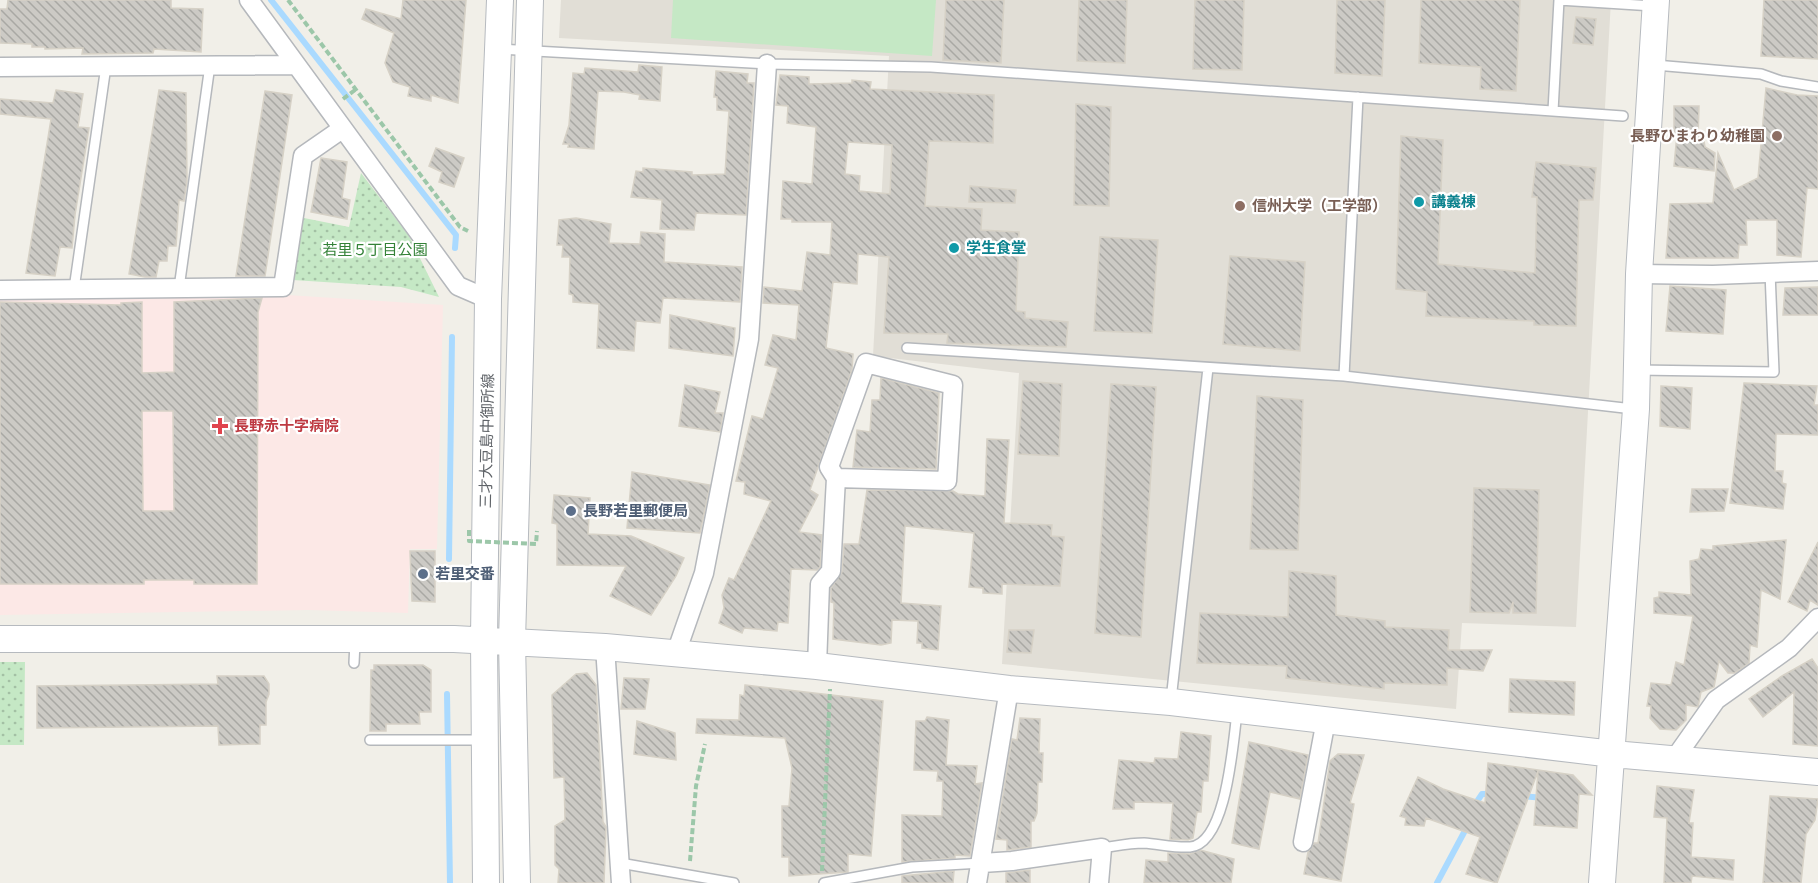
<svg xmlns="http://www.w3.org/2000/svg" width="1818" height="883" font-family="Roboto,'Noto Sans JP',sans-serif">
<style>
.education{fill:#e1ded6}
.medical{fill:#fce8e6}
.grass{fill:#c5e8c5}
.park{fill:url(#park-dots)}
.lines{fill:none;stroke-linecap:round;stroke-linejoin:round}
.stream{stroke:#aadaff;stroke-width:6}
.building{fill:url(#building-back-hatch);stroke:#d6d1c6;stroke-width:1.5;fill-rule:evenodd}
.lane-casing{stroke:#b5b8bc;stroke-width:12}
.street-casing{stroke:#b5b8bc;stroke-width:21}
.secondary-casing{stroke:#b6babf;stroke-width:28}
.path{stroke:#9cc7a9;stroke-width:4;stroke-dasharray:6 3;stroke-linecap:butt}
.lane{stroke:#fff;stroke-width:9}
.street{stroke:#fff;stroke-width:18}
.secondary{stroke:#fff;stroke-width:26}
.path-bridge{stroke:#9cc7a9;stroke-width:4;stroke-dasharray:6 3;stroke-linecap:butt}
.education-dot{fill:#8d6e63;stroke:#fff;stroke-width:2}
.culture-dot{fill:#0f9aa8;stroke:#fff;stroke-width:2}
.health-dot{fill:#e0444e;stroke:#fff;stroke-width:2}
.service-dot{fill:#5c6f8a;stroke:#fff;stroke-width:2}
.labels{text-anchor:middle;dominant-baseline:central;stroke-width:4.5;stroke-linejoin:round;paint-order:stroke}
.education-label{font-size:15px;font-weight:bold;fill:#785e54;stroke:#fff;text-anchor:end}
.culture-label{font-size:15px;font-weight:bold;fill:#0d838f;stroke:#fff;text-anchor:start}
.park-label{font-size:15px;fill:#348238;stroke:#fff}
.health-label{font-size:15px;font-weight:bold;fill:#be3a42;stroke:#fff;text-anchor:start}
.street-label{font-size:15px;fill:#5f6368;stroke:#fff}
.service-label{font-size:15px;font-weight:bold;fill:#4e5e75;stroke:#fff;text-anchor:start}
</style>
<defs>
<pattern id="park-dots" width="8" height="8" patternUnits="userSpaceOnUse" patternTransform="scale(1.5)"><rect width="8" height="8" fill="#c5e8c5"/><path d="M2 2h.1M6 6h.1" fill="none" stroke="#a3c0a4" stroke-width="1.8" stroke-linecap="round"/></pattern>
<pattern id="building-back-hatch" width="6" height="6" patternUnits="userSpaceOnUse" patternTransform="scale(1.5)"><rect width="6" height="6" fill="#cccac5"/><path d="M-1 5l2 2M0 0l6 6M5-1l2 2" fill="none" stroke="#a9a8a4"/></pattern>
</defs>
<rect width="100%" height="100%" fill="#f1efe8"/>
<path class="education" d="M561,0H1611L1576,627L1462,623L1456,709L1002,664L1019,373L873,356L889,56L559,38Z"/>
<path class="medical" d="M287,295L443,305L437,549H410L408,613L308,610L0,615V297Z"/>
<path class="grass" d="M673,0H936L932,56L671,38Z"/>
<path class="park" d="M361,173L409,236L439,297L401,287L293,280L299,217L349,227Z
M0,662H25L24,745H0Z"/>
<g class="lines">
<path class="stream" d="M271,0L456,235L455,248
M449,559L452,337
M447,694L450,883
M1521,796L1544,798
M1474,806L1482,794H1493
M1437,883L1468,825"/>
</g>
<path class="building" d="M8,0H171V8L203,9L201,52L154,49L153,53L82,54L83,48L45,49V47H32V44L0,43V9H7Z
M403,0H466L458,103L431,95V101L408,96L410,87L393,82L385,63L394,33L362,19L366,9L401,19Z
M946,0H1004L1001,63L943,60Z
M1079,0H1127L1125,63L1077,61Z
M1195,0H1244L1242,70L1193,69Z
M1337,0H1385L1382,76L1335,73Z
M1421,0H1520L1516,91L1480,89L1481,67L1419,63Z
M1764,0H1818V59L1761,56Z
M1576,17L1596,19L1593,45L1573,43Z
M639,65L662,67L660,101L639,99L640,95L624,92L598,91L594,149L568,147L569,144H563L569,125L573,73L584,74L585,68L638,72Z
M716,71L748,74L747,83H754L746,215L696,213L694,230L660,229L662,200L631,197L636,171L643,172V168L692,172V175L725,174L729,111L717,110V97H714Z
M780,75L809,77V84L852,83V80L871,82L870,89L994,95L993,143L929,141L925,206L982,209L981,230L1019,232L1016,311L1025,312V318L1068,322L1066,347L947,343L948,334L884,333L889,257L858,254L857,284L833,282L826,348L853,354L852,370L810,490L818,495L799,532L822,535L820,567L817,570L791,569L788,623L778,622L777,631L744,628L742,633L719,623L724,608L722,595L729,578L734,580L771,501L744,494L745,482L736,481L752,416L763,419L778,368L765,365L773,335L796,340L799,305L763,303L764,287L802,291L807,252L830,255L832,222H792V219H781L783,181L812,184L816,127L787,123L788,106L776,105ZM848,142L892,145L890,194L859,191L860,176L845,174Z
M1766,88L1797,95L1818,96V189L1807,188L1801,257L1777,255V220H1746L1747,245H1739L1738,258H1666L1670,204L1713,203L1718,153L1734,190L1758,178Z
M56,90L83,94L78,127L89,128L75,215L72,248L60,247L55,276L26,273L51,119L0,114V99L53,103Z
M159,90L186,93L187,181L184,201L179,200L176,246H168L167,261H159L156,277H145L129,274Z
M265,91L292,95L265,276H236Z
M1076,104L1111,107L1109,206L1074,205Z
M1674,106H1699L1698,140L1704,141L1705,147L1715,153L1714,171L1674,166L1677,134H1674Z
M1401,136L1443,140L1438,264L1535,273L1537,197H1532L1536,162L1596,168L1593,200H1579L1576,326L1534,325V321L1426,316L1427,292L1396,289Z
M436,148L464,158L454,187L439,182L442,172L429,166Z
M321,158L347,162L342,198L350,200L347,219L311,212Z
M970,186L1016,190L1015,203L969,202Z
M576,218L611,224L609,243L640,244L641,232L665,234L664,262L742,267L740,302L663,298L660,323L636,321L634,351L597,348L599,304L573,302V295L569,294L570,257H562L563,245H557L559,220Z
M1100,237L1158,240L1152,333L1094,331Z
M1230,256L1305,262L1300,351L1223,344Z
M1670,286L1726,290L1723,334L1666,331Z
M1818,287V315H1783L1785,288Z
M262,298L258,312L257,584H194V580H144V584H0V302L121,305V303L142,302V373L174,372V302ZM142,411H173L174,511H143Z
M670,315L735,328L733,356L669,348Z
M881,378L939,393L936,469L853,467L857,430L870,432L872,400H880Z
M1023,381L1062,384L1059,456L1018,454Z
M1744,383L1817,386L1814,405H1818V435L1776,434L1775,471H1783L1782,483L1786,484L1783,509L1730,503Z
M1111,384L1156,387L1141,637L1095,633Z
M685,385L720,392L715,413H723L720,432L679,426Z
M1661,386L1692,388L1690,429L1660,426Z
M1257,396L1303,400L1298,550L1250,549Z
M987,439L1009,440L1004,523L1052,525L1051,536L1064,537L1060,586L1002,584V594L983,593V588L969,587L974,533L905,526L901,603L941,606L938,650L922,648V643H917L918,621L892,620L891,643L881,645L833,639L834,603L831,602V588L842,572L844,544H859L867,490L953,491L958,494L985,496Z
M632,472L710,485L700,533L627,528Z
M1474,488L1539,490L1536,613H1513V602L1509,613L1470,612Z
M1692,489H1728L1724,511L1690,512Z
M554,495L590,498L588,534L631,536L684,558L676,576L651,615L610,596L626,566L557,565V524L552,523Z
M1786,540L1780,599L1761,590L1757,647L1750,645L1749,663L1735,673H1728L1719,661L1714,687L1701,692L1698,707L1686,705V720L1676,730L1660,729L1650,718L1651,706H1647L1651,683L1671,685L1676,662L1684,665L1693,616L1654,613V598L1659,597V592L1691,595L1690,561L1699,559L1701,549L1713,550V546Z
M1818,542V605L1810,600L1807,611L1788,602Z
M410,551H435V602L412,601Z
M1289,571L1336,576V615L1385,621V627L1449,630L1448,650H1492L1483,671L1447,668V685L1384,683V689L1286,678L1287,666L1197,663L1200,613L1288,617Z
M1009,630H1034L1031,653L1007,652Z
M1812,659L1818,668V746L1793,744L1794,692L1763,717L1749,699L1782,676Z
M374,665H423L431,670V712H419L420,724H386V731H370L371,670H374Z
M587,673L596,685L603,822L606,827L604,883H558L559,869L555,865V826L565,820L564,777L554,778L552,695L576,674Z
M217,676H264L269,684V694L266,702V725H260V744L219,745L218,726L37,728V686L218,684Z
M624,678L649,679L645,709H621Z
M1510,679L1575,682L1574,715L1509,712Z
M745,685L883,701L871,856L848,854V872L789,876V857H782V806H789L792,768L785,738L696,733L697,719L739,720L740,695L744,696Z
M927,717L949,720L946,765L977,766L975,784L982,783L970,856L955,855V858L902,862V815L942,816L943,781H937L938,771L914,770L916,721H925Z
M1020,718L1040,719L1039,753H1043L1042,782H1038L1037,813L1034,821H1031V847L1007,850V840L996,839L1012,739L1017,740Z
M637,721L675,733L676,760L634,754Z
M1181,732L1211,736L1208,781H1203L1201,812H1197L1193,838L1188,840L1170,839L1173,803L1134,802V809H1113L1119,760L1154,763L1155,758L1178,759Z
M1249,742L1308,755L1300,799L1270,792L1259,849L1232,843Z
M1338,754L1364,755L1350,803L1354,804L1341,881L1304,874L1308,852L1314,843H1318L1330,761Z
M1488,763L1573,775L1592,795L1579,794L1577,828L1534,825L1538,771L1497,883L1466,874L1480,837L1426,818L1424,826L1405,825L1406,818L1400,816L1418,777L1443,789L1485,803Z
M1657,786L1694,790L1689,823H1693L1691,857L1734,860L1733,880L1692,876L1691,883H1664L1667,818L1654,817Z
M1770,796L1818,799L1815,820L1806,834L1801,883H1763Z
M1200,850L1234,859L1231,883H1144L1146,860L1168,862V853L1190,854Z
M1030,870V883H1006V873Z
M954,871L953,883H902V876Z"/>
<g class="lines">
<g class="lane-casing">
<path id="lane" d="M500,49L767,64L931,67L1623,116
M1655,65L1761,74L1781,81L1818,87
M1553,111L1559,0L1653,6
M179,288L210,65
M74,289L106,66
M907,348L1344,376L1633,409
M1637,370L1774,372L1770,272
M1344,376L1358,97
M354,663L355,642
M1171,700L1208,368
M370,740H483
M1102,848C1116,846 1130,843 1144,843C1159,844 1175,848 1190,847C1227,844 1233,741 1237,713
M620,863L734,883
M824,883L912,867L982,863"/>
</g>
<g class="street-casing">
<path id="street" d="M249,0L458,286L488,299
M0,67L296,65
M1639,274L1713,275L1818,271
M0,290L283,287L303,156L342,129
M605,647L621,883
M676,653L704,573L749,339L767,64
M817,666L820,584L831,571L836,478L829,467L866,363L953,385L947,481L836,478
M1675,758L1716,700L1789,648L1818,618
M1303,842L1326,720
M982,863L1012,861L1102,848L1099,883
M977,883L1009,689"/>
</g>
<g class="secondary-casing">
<path id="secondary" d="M0,639H454L605,647L817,666L1009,689L1171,702L1613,754L1818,772
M486,883L484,640L488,299L500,0
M517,883L512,641L530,0
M1602,883L1636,409L1639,274L1656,0"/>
</g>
<path class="path" d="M288,0L460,227L468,231
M343,99L355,90
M690,861L696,786L705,744
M822,871L830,689"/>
<use href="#lane" class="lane"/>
<use href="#street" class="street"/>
<use href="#secondary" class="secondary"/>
<path class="path-bridge" d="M469,530V541L536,544L537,531"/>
</g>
<g class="education-dot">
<circle cx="1777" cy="136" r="6"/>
<circle cx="1240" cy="206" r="6"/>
</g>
<g class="culture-dot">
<circle cx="1419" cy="202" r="6"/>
<circle cx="954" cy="248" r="6"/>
</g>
<path class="health-dot" d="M217 417h6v6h6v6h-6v6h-6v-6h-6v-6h6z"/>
<g class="service-dot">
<circle cx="571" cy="511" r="6"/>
<circle cx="423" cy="574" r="6"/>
</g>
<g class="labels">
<g class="education-label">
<text x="1765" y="136">長野ひまわり幼稚園</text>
<text x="1252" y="206" text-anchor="start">信州大学（工学部）</text>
</g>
<g class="culture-label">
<text x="1431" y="202">講義棟</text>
<text x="966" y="248">学生食堂</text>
</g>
<g class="park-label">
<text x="375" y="250">若里５丁目公園</text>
</g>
<g class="health-label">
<text x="234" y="426">長野赤十字病院</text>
</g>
<g class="street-label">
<text transform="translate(487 441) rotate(-89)">三才大豆島中御所線</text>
</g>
<g class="service-label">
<text x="583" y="511">長野若里郵便局</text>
<text x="435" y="574">若里交番</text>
</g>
</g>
</svg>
